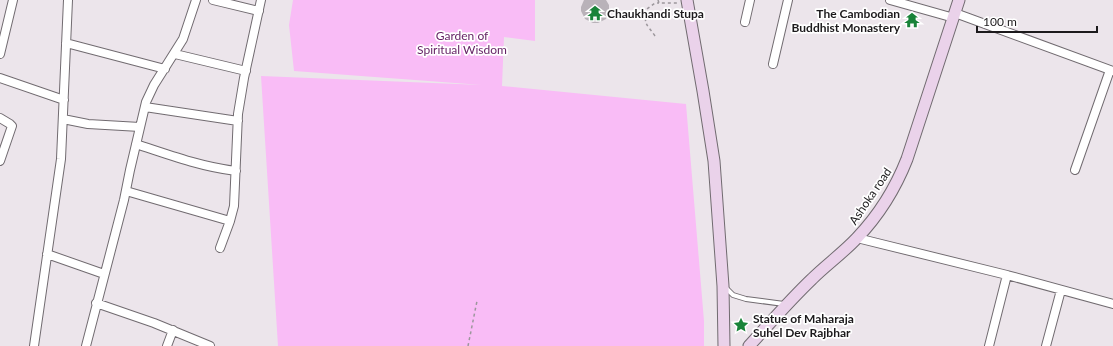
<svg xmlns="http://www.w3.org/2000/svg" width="1113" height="346" font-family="Lato,sans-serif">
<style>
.green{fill:#f9bcf6}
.building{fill:#b9b2b9}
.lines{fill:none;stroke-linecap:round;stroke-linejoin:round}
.lane-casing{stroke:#716b70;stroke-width:6}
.street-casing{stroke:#716b70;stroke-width:10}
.secondary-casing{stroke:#716b70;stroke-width:13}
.path{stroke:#9c979c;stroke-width:1.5;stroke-dasharray:3 3;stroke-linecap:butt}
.lane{stroke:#fff;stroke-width:4}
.street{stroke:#fff;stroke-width:8}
.secondary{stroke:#ead2ea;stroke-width:11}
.labels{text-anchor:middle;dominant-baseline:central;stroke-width:3.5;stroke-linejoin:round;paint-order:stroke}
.poi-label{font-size:12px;font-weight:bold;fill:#1c1a1c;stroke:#fff;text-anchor:start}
.park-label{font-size:12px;fill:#631f63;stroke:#fff}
.street-label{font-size:12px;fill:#1c1a1c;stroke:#fff}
</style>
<rect width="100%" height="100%" fill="#ece5eb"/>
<path class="green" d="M293,0H535V41L504,37L502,86L686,104L704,321V346H278L261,76L482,85L294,71L289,25Z"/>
<path class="building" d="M584,0H606L609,5V10L606,19L598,23H593L585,19L581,11V7Z"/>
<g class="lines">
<g class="lane-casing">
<path id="lane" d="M725,287L733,295L746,299L784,304"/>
</g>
<g class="street-casing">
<path id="street" d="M213,0L259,11
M890,0L954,18
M955,13L1113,71
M745,22L750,0
M66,43L165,69
M0,54L13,0
M175,54L246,71
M773,64L788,0
M0,78L64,100
M145,107L238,121
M0,118L10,124L12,126L0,161
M63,119L88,124L140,127
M136,144C169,155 202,167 236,171
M1075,170L1110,70
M126,191L230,221
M857,238L1007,275L1113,304
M220,248L230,221L234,206L238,114L244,78L261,0
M47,254L104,274
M96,303L154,323L210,346
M34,346L61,159L68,0
M86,346L124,200L130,170L146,102L154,85L183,39L196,0
M167,346L173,330
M989,346L1007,275
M1046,346L1061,290"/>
</g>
<g class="secondary-casing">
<path id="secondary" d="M687,0L703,91L714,161L723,286L724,346
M749,346C770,323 790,300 812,279C826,265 843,253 857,238C878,216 896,187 907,159L959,0"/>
</g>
<path class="path" d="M658,0L659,3H678
M655,36C647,24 643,25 647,9L655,3H659
M468,346L477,301"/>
<use href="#lane" class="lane"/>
<use href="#street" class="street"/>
<use href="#secondary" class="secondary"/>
</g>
<defs>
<g id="temple-bare" transform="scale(1.2)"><path d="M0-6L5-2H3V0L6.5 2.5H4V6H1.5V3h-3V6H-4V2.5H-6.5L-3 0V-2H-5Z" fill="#198339" stroke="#fff" stroke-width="2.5" paint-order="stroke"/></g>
<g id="sight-bare" transform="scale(1.2)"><path d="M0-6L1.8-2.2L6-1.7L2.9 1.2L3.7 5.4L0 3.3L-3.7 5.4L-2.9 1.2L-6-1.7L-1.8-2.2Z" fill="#198339" stroke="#fff" stroke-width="2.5" paint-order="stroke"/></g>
</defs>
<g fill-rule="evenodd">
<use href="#temple-bare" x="595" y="13"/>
<use href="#temple-bare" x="912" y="20"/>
<use href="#sight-bare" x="741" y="325"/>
</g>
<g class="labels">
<g class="poi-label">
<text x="607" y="13">Chaukhandi Stupa</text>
<text x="900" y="13" text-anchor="end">The Cambodian<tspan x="900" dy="14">Buddhist Monastery</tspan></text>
<text x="753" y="318">Statue of Maharaja<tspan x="753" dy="14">Suhel Dev Rajbhar</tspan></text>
</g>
<g class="park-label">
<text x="462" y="35">Garden of<tspan x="462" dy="14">Spiritual Wisdom</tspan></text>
</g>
<g class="street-label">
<text transform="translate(870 196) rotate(-56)">Ashoka road</text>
</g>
</g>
<path d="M977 26v6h120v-6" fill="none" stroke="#1c1a1c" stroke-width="2"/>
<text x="983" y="26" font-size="12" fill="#1c1a1c" stroke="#ffffff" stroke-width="3" paint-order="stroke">100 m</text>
</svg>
